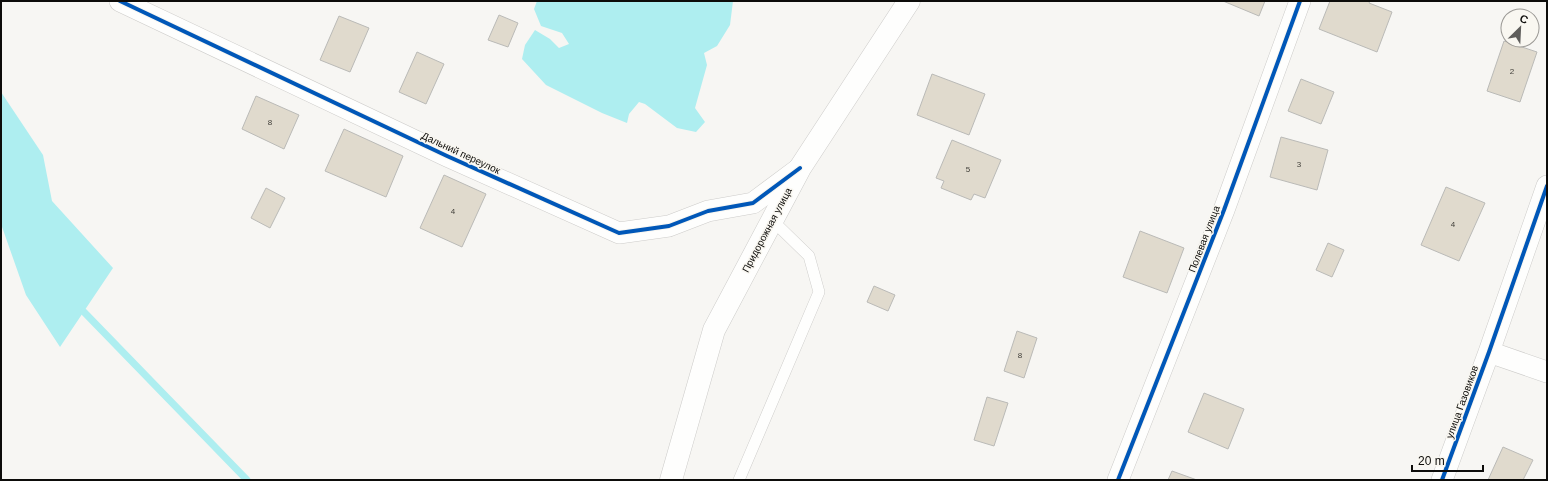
<svg xmlns="http://www.w3.org/2000/svg" width="1548" height="481" font-family="Arial,sans-serif">
<style>
.water{fill:#aeeef0}
.lines{fill:none;stroke-linecap:round;stroke-linejoin:round}
.stream{stroke:#aeeef0;stroke-width:7}
.building{fill:#e0dacd;stroke:#babab7}
.service-casing{stroke:#cdccca;stroke-width:12}
.minor-casing{stroke:#cdccca;stroke-width:22}
.tertiary-casing{stroke:#cdccca;stroke-width:23}
.service{stroke:#fefefd;stroke-width:11}
.minor{stroke:#fefefd;stroke-width:21}
.tertiary{stroke:#fefefd;stroke-width:22}
.cycleway-casing{stroke:#f9f7f1;stroke-width:6}
.cycleway{stroke:#0057b8;stroke-width:4}
.labels{text-anchor:middle;dominant-baseline:central;stroke-width:3;stroke-linejoin:round;paint-order:stroke}
.number-label{font-size:8px;fill:#42403b}
.street-label{font-size:10px;fill:#0d0c0a;stroke:#f9f7f1}
</style>
<rect width="100%" height="100%" fill="#f7f6f3"/>
<path class="water" d="M537,1H733L730,25L717,46L704,53L707,65L695,108L705,122L696,132L677,128L645,104L639,102L629,114L627,123L602,113L546,85L522,59L525,45L535,30L550,39L559,48L569,44L562,33L541,26L534,9Z
M1,92L43,155L52,201L113,268L60,347L26,295L1,224Z"/>
<g class="lines">
<path class="stream" d="M84,312L247,480"/>
</g>
<path class="building" d="M1223,1H1265L1259,16Z
M1330,1H1370L1369,3L1392,12L1377,52L1319,29Z
M499,15L518,23L508,47L488,40Z
M339,16L369,28L350,72L320,60Z
M1504,41L1537,52L1520,102L1487,91Z
M417,52L444,64L426,104L399,92Z
M932,74L985,94L969,135L917,115Z
M1301,79L1334,92L1321,124L1288,111Z
M256,96L299,115L284,149L242,129Z
M344,129L403,156L386,197L325,171Z
M1281,137L1328,150L1317,190L1270,177Z
M952,140L1001,160L985,198L974,194L971,200L941,188L944,181L936,178Z
M444,175L486,194L462,247L420,228Z
M1446,187L1485,203L1459,261L1421,245Z
M266,188L285,198L270,228L251,218Z
M1140,231L1184,248L1167,293L1123,277Z
M1328,243L1344,250L1332,277L1316,270Z
M874,286L895,295L888,311L867,302Z
M1017,331L1037,338L1024,378L1004,371Z
M1204,393L1244,409L1228,449L1188,432Z
M987,397L1008,403L994,446L974,440Z
M1503,447L1533,460L1523,480H1488Z
M1172,471L1197,480H1168Z"/>
<g class="lines">
<g class="service-casing">
<path id="service" d="M739,480L819,292L809,256L772,220"/>
</g>
<g class="minor-casing">
<path id="minor" d="M120,1L447,156L619,233L669,226L708,211L753,203L800,168
M1489,352L1547,372
M1118,480L1224,210L1300,1
M1442,480L1489,352L1547,186"/>
</g>
<g class="tertiary-casing">
<path id="tertiary" d="M671,480L714,330L800,168L909,1"/>
</g>
<use href="#service" class="service"/>
<use href="#minor" class="minor"/>
<use href="#tertiary" class="tertiary"/>
<g class="cycleway-casing">
<path id="cycleway" d="M120,1L447,156L619,233L669,226L708,211L753,203L800,168
M1118,480L1224,210L1300,1
M1442,480L1489,352L1547,186"/>
</g>
<use href="#cycleway" class="cycleway"/>
</g>
<g class="labels">
<g class="number-label">
<text x="1512" y="71">2</text>
<text x="270" y="122">8</text>
<text x="1299" y="164">3</text>
<text x="968" y="169">5</text>
<text x="453" y="211">4</text>
<text x="1453" y="224">4</text>
<text x="1020" y="355">8</text>
</g>
<g class="street-label">
<text transform="translate(461 153) rotate(25)">Дальний переулок</text>
<text transform="translate(767 230) rotate(-62)">Придорожная улица</text>
<text transform="translate(1204 239) rotate(-69)">Полевая улица</text>
<text transform="translate(1462 402) rotate(-70)">улица Газовиков</text>
</g>
</g>
<rect width="1548" height="481" fill="none" stroke="#0d0c0a" stroke-width="4"/>
<g transform="translate(1520 28) rotate(24)"><circle r="19" fill="#f9f7f1" stroke="#9b9995"/>
<path d="M0-3L7 15L0 10L-7 15Z" fill="#5f5e5c"/>
<text y="-6" font-size="11" font-weight="bold" text-anchor="middle" fill="#0d0c0a">С</text>
</g>
<path d="M1412 465v6h71v-6" fill="none" stroke="#0d0c0a" stroke-width="2"/>
<text x="1418" y="465" font-size="12" fill="#0d0c0a" stroke="#f9f7f1" stroke-width="3" paint-order="stroke">20 m</text>
</svg>
